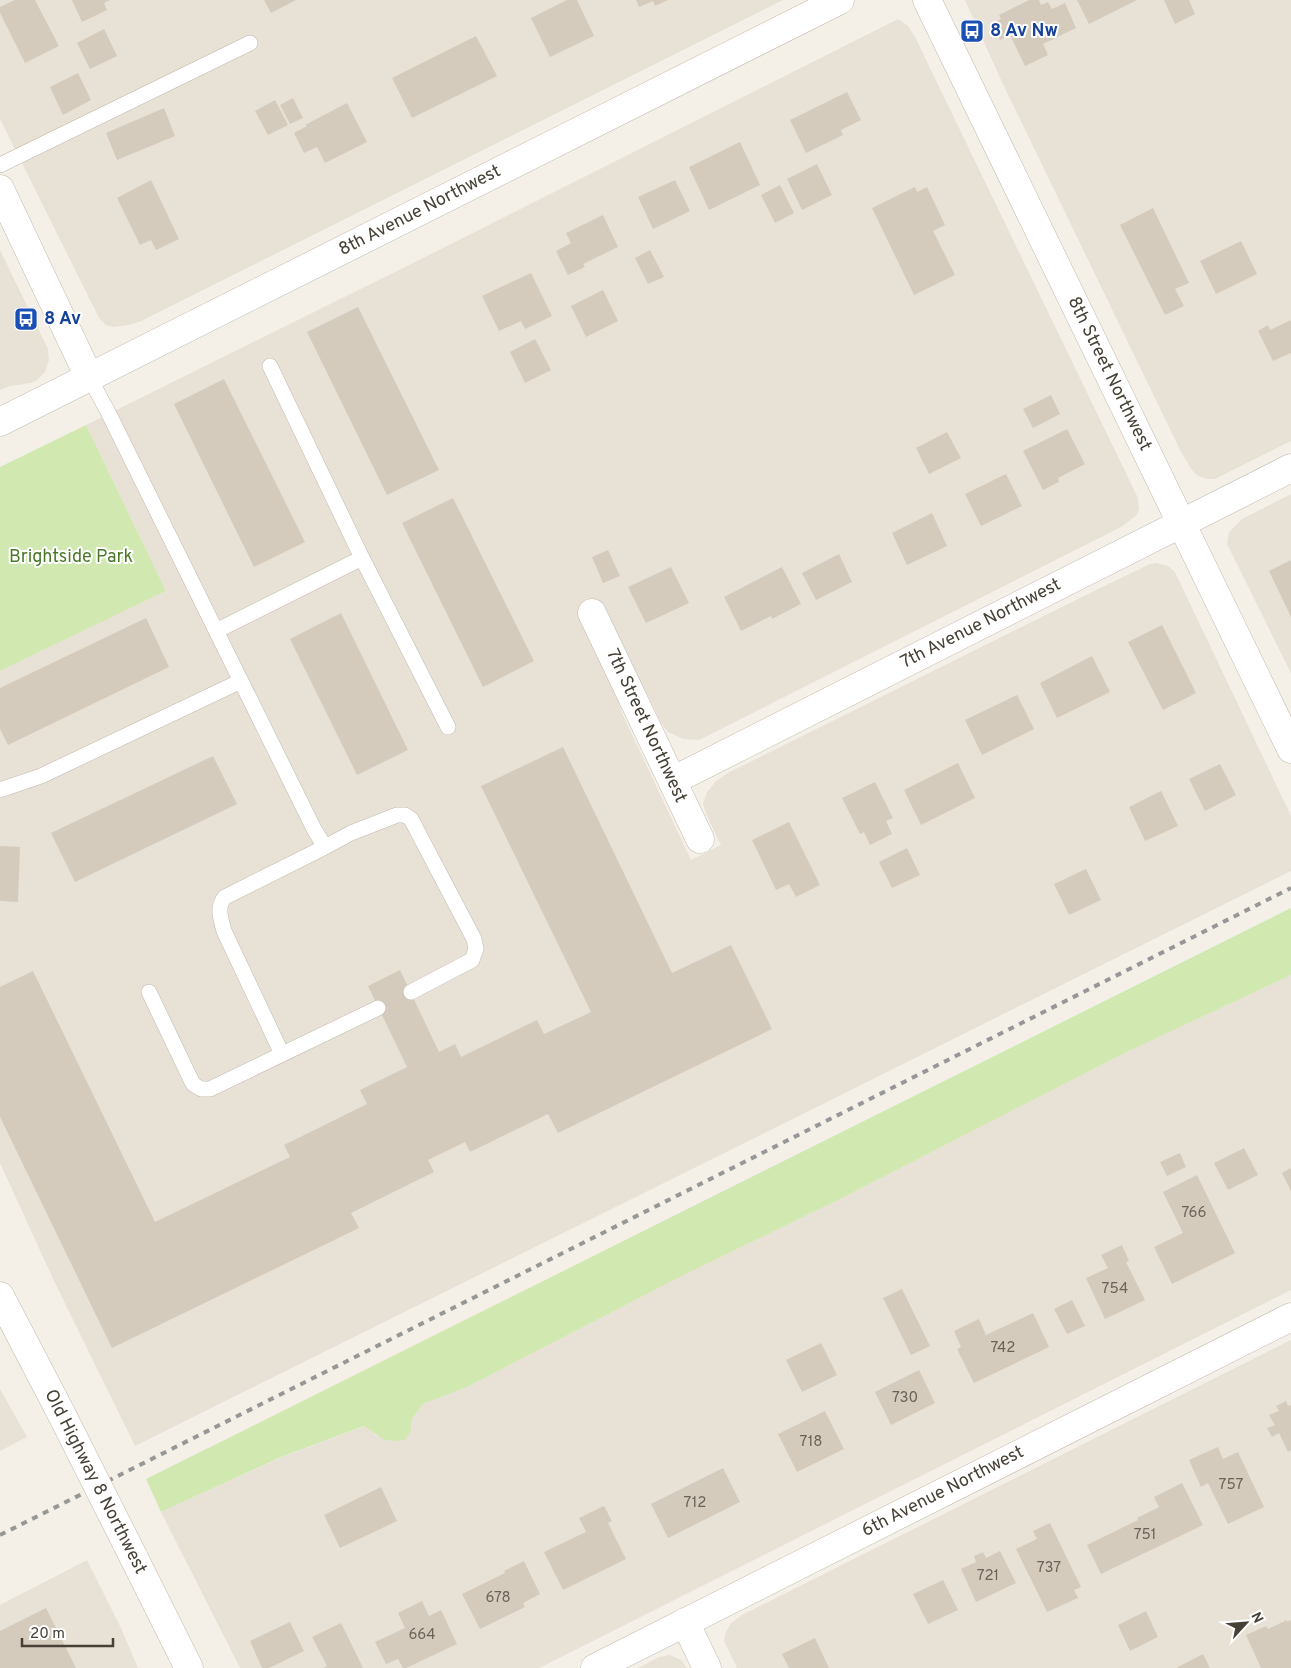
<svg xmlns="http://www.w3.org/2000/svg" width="1291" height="1668" font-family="Overpass,sans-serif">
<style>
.residential{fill:#e8e1d6}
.green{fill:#d2e8b1}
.building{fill:#d5cbbd}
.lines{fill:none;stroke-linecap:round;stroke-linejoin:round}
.service-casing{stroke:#c2baad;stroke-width:16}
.minor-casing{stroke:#c2baad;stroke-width:29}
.tertiary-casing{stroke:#c2baad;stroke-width:29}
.service{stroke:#fff;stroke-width:15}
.minor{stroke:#fff;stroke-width:28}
.tertiary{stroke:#fff;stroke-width:28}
.rail{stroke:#979797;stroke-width:4;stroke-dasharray:6 6;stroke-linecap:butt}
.tertiary-bridge-casing{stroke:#c2baad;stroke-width:29;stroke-linecap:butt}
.tertiary-bridge{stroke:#fff;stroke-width:28}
.labels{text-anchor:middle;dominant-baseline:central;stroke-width:4;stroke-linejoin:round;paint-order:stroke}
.number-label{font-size:15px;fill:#6a6358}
.transit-label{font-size:18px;font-weight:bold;fill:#164399;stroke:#fff;text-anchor:start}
.street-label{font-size:18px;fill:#474036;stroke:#fff}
.park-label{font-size:18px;fill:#4b7929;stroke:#fff}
</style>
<rect width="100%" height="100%" fill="#f4f0e8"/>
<path class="residential" d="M0,0H783L141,321L129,325L114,327L106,325L99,318L91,302L0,119Z
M965,0H1291V441L1215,479H1207L1198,476L1192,470L1182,454L1001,80Z
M898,19L908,26L915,37L1138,498L1139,509L1136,516L1121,527L699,740L683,739L668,732L661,723L648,695L620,709L691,860L721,845L707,816L703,804L707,792L716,781L728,773L1088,594L1150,564L1157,563L1168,566L1175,572L1291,816V871L135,1446L54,1281L0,1163V671L166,591L86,425L409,265Z
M0,250L48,349L49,360L45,372L37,380L31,383L10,386L0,390Z
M1291,494V673L1227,544L1229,532L1242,519Z
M1291,975V1290L539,1668H240L161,1512L282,1457L365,1426L377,1436L411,1430L412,1419L423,1404L467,1387L682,1276L838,1200L1125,1053Z
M1291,1340V1668H737L724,1641L725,1634L731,1623L742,1615Z
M0,1389L27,1437L0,1451Z
M87,1560L121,1628L138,1668H0V1605Z
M670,1655L681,1660L687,1668H638L659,1657Z"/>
<path class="green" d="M86,425L166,591L0,671V467Z
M1291,908V975L1125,1053L838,1200L682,1276L467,1387L423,1404L412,1419L411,1430L405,1440C383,1443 382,1438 364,1426L281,1457L161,1512L146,1479Z"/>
<path class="building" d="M15,0H35L59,46L25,63L0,13V7Z
M72,0H110L104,3L107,10L82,22Z
M264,0H296L271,13Z
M567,0H577L594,36L550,57L531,18Z
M636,0H668L655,6L653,1L639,7Z
M1029,0H1039L1041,5L1048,2L1052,9L1065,3L1076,28L1043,44L1048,55L1025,66L1010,35L1000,40L992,23L1001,19L999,15Z
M1077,0H1137L1089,24Z
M1164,0H1189L1195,14L1175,24Z
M104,29L117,56L90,69L77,43Z
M476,36L497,76L412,118L392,78Z
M78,73L91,100L63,115L50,87Z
M847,92L861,120L841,130L843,135L806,153L790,120Z
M293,98L303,118L290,124L280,105Z
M275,100L288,125L268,135L255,111Z
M347,103L367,142L325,163L317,147L304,153L294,133L307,126L305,125Z
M164,108L175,136L117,160L106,133Z
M740,142L760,185L709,210L689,167Z
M817,164L832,195L802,210L787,179Z
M151,180L179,239L156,250L151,240L140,245L117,198Z
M675,180L690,211L653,229L638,197Z
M780,185L794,213L775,223L761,195Z
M915,187L917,192L927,187L945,225L933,231L955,275L914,295L872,208Z
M1153,208L1189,283L1175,289L1184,306L1165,315L1120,225Z
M603,215L618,247L583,264L585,267L568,275L556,251L571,243L566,233Z
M1241,241L1257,274L1216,294L1200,261Z
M650,250L664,277L648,284L635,258Z
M531,273L552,316L525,329L521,321L499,331L482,296Z
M603,290L618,321L586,337L571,306Z
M358,307L439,470L387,495L307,332Z
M1291,320V353L1273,361L1258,331L1268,325L1270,330Z
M535,339L551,370L525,383L510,352Z
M224,379L305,542L254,567L174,404Z
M1051,395L1060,414L1033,428L1023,409Z
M1067,429L1085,464L1058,478L1059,482L1043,490L1023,451Z
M947,432L961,458L929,474L916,448Z
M1006,474L1022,506L981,526L965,494Z
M453,498L534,661L483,687L402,523Z
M932,513L947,546L907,565L892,533Z
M608,550L620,576L603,583L592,557Z
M839,554L852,582L816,600L802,573Z
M1291,560V617L1269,571Z
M671,567L689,603L646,623L628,587Z
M782,567L801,604L772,619L771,616L741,631L724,597Z
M341,613L408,750L357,775L290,639Z
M146,618L169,667L8,745L0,729V688Z
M1162,625L1196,693L1163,710L1128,642Z
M1092,656L1110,692L1057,718L1040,683Z
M1017,695L1034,729L982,755L965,720Z
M563,747L672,973L731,945L772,1029L558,1133L548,1114L470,1152L465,1142L428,1160L434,1172L351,1213L359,1228L112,1348L0,1117V987L33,971L155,1222L290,1157L284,1145L367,1104L360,1090L407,1067L368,986L400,970L439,1052L455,1044L461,1057L537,1020L544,1034L591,1012L481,786Z
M213,756L237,804L75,882L51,833Z
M958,763L975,798L921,825L904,790Z
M1220,764L1236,795L1205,811L1189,779Z
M875,782L893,818L886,821L892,834L870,845L864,832L860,834L842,798Z
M1161,791L1178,826L1145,841L1129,807Z
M789,822L820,885L796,897L789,884L776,890L752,840Z
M0,846L20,847L18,902L0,901Z
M907,848L920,875L892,888L879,862Z
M1086,869L1101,900L1069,915L1054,884Z
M1244,1148L1258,1175L1228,1190L1214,1163Z
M1180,1153L1186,1167L1167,1176L1160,1162Z
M1291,1168V1191L1282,1173Z
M1197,1175L1235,1253L1172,1284L1154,1247L1183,1233L1163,1192Z
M1122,1245L1129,1261L1126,1262L1145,1300L1105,1319L1086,1278L1108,1268L1101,1255Z
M902,1289L930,1346L911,1355L883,1298Z
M1072,1300L1085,1326L1067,1334L1054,1309Z
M1033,1313L1049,1347L974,1383L957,1349L961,1347L954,1331L979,1319L986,1335Z
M821,1343L837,1375L802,1392L786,1360Z
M919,1370L935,1403L891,1425L875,1392Z
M1286,1401L1288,1406L1291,1405V1450L1288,1452L1279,1433L1272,1437L1267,1428L1275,1425L1269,1415L1279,1411L1276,1406Z
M825,1411L844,1449L797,1472L778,1434Z
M1218,1447L1223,1459L1238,1452L1264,1507L1228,1524L1208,1483L1201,1487L1189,1460Z
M723,1468L740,1502L668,1538L651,1504Z
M1182,1483L1203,1525L1101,1574L1087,1545L1138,1520L1137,1518L1159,1507L1154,1497Z
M381,1487L397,1521L340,1548L324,1515Z
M604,1506L612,1521L608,1523L626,1559L563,1590L544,1552L586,1532L579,1518Z
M1050,1523L1081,1587L1074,1590L1078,1598L1047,1612L1016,1549L1037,1539L1033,1531Z
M1000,1551L1016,1583L976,1602L961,1569L976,1562L974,1556L983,1552L986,1558Z
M524,1561L540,1594L523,1603L525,1607L480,1629L462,1594L505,1573L504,1571Z
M943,1580L958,1610L928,1624L913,1594Z
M422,1601L429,1616L441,1610L457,1644L406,1668H403L398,1659L386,1664L375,1642L405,1628L398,1613Z
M46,1608L76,1668H0V1631Z
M1146,1611L1158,1637L1130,1651L1118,1625Z
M1287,1620V1622L1291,1620V1668H1261L1246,1635L1266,1626L1268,1629Z
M290,1622L304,1651L269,1668H262L250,1641Z
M341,1623L363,1668H323L327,1666L312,1637Z
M815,1638L829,1668H789L782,1654Z
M1203,1654L1210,1668H1176Z"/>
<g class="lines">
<g class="service-casing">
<path id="service" d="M0,165L250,43
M270,366L362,558L448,727
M89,377L107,410L314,829L325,847L351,833L397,815H405L411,819L474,939L476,949L472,960L411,992
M216,631L362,558
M0,790L41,776L241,681
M149,992L193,1084L201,1089H210L378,1008
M282,1054L224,931C221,919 216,907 225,897L325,847"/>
</g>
<g class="minor-casing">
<path id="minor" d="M592,613L700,839
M672,781L1291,468
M685,1622L707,1668
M595,1668L1291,1317"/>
</g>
<g class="tertiary-casing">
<path id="tertiary" d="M927,0L1291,749
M0,189L89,377
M0,422L840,0
M0,1296L62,1415
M133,1556L189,1668"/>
</g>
<use href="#service" class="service"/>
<use href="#minor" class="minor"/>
<use href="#tertiary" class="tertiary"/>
<path class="rail" d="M0,1535L1291,888"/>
<g class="tertiary-bridge-casing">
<path id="tertiary-bridge" d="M62,1415L133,1556"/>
</g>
<use href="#tertiary-bridge" class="tertiary-bridge"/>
</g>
<defs>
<g id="bus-square" transform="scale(1.25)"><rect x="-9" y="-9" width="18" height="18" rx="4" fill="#1a4fb4" stroke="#fff"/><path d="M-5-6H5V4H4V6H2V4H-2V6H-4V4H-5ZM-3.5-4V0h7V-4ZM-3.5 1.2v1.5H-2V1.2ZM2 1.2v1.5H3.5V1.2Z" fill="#fff"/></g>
</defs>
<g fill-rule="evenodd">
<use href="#bus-square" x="972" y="31"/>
<use href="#bus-square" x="26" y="319"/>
</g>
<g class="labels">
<g class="number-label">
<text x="1194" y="1213">766</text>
<text x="1115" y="1289">754</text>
<text x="1003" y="1348">742</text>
<text x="905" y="1398">730</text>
<text x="811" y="1442">718</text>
<text x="1231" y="1485">757</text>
<text x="695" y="1503">712</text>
<text x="1145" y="1535">751</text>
<text x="1049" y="1568">737</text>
<text x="988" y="1576">721</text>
<text x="498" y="1598">678</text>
<text x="422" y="1635">664</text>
</g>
<g class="transit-label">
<text x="990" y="31">8 Av Nw</text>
<text x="44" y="319">8 Av</text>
</g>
<g class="street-label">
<text transform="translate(420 211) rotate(-27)">8th Avenue Northwest</text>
<text transform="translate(1109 374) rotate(64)">8th Street Northwest</text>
<text transform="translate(981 624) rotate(-27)">7th Avenue Northwest</text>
<text transform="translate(646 726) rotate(65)">7th Street Northwest</text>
<text transform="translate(95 1482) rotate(63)">Old Highway 8 Northwest</text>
<text transform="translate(943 1492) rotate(-27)">6th Avenue Northwest</text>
</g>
<g class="park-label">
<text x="71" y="557">Brightside Park</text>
</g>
</g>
<g transform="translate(1246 1623) rotate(64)" stroke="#ffffff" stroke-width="4" paint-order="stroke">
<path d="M0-4L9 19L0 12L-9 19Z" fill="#474036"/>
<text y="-8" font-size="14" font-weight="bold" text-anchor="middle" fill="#474036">N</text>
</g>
<path d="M22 1638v8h91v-8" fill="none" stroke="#474036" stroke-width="2.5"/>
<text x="30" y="1638" font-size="15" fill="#474036" stroke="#ffffff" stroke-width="4" paint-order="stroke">20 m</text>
</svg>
